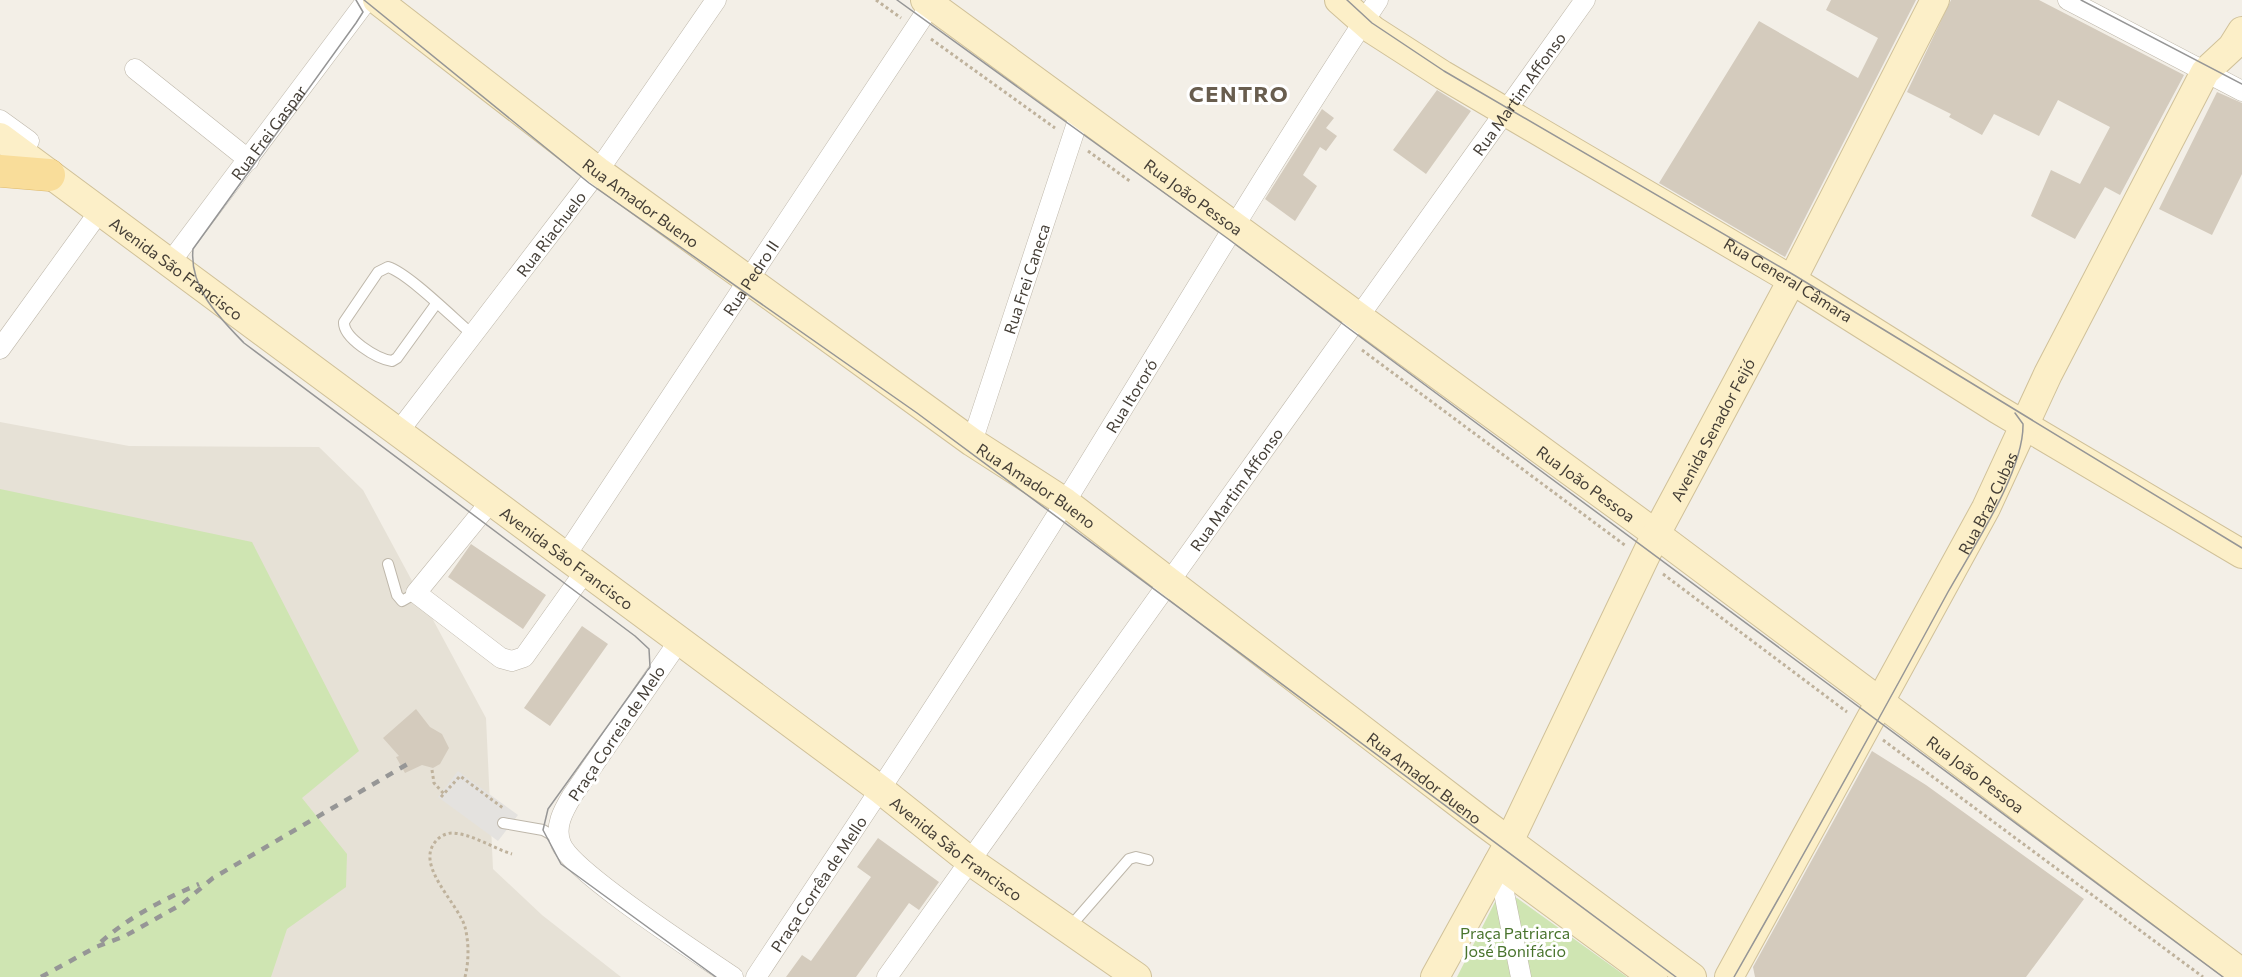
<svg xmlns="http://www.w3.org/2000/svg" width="2242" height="977" font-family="Commissioner,sans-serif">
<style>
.residential{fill:#e6e1d6}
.green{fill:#cfe5b2}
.parking{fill:#e4e2df}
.building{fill:#d4cbbd}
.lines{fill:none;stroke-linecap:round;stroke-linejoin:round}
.lane-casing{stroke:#beb7aa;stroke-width:12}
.street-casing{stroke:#beb7aa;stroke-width:21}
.secondary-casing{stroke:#d0c199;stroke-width:30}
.primary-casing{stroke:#ddb96b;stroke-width:33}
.path{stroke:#bfb29c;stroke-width:3;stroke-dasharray:3 3;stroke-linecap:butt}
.lane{stroke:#fff;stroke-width:10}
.street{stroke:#fff;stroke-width:20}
.secondary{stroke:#fcefc8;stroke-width:28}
.primary{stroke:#f9dd9a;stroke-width:32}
.tram{stroke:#969696;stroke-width:1.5}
.rail{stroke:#969696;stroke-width:4.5;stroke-dasharray:8 8;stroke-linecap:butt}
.labels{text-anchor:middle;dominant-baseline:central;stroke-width:6;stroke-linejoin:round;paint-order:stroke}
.street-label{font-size:16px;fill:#453f37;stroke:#fff}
.park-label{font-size:16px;fill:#49742d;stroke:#fff}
.district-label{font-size:22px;font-weight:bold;letter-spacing:1.5px;fill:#685d4e;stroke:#fff}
</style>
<rect width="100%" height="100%" fill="#f3efe7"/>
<path class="residential" d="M0,422L129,446L319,447L363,490L486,718L493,869L542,915L621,977H0Z"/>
<path class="green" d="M0,489L252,542L359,751L302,798L347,854L346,887L287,929L271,977H0Z
M1506,894L1517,898L1627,977H1457L1496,900Z"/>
<path class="parking" d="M458,771L518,815L498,841L438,797Z"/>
<path class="building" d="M1831,0H1916L1785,257L1659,183L1759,21L1858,78L1878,38L1826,10Z
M1951,0H2039L2184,75L2120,195L2105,187L2075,239L2031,216L2051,170L2080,184L2110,127L2058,100L2039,136L1994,114L1982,135L1949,117L1951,114L1907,92Z
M1437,90L1471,111L1426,174L1393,150Z
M2217,92L2242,103V174L2212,235L2159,209Z
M1322,109L1334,118L1326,128L1337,136L1326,151L1320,147L1303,175L1317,186L1295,221L1265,199Z
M471,544L546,595L523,629L448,577Z
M582,626L608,644L550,726L524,708Z
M416,709L430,727L442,734L449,748L440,764L433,768L422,765L405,773L396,757L399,756L383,738Z
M1872,751L1926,785L2084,899L2026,977H1755L1753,967Z
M878,838L939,882L919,910L909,903L856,977H786L802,955L811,961L871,877L857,867Z"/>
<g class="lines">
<g class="lane-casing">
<path id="lane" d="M436,304L397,358L392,361C377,359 343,338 344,322L378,272L388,267C408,273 454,319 473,335
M388,564L397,595L402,601L416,593
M503,823L543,830L559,839
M1069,928L1129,859L1136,857L1148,860"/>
</g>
<g class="street-casing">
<g id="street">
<path d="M2068,0L2242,91"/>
<path d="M135,69L249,160"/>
<path d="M0,120L29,141"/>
<path id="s1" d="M169,264L367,0"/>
<path d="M0,349L99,212"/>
<path id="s2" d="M399,431L598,171L716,0"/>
<path id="s3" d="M972,442L1080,114"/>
<path d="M492,500L416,593L501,658L512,661L524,657L586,570"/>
<path id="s4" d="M566,555L934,0"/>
<path d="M679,641L572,796C563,811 554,827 561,844C573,873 701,955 733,977"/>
<path d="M1498,863L1521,977"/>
<path id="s5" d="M756,977C860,820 964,664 1064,504C1168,336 1269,165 1378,0"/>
<path id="s6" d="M887,977L1585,0"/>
</g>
</g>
<g class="secondary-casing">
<g id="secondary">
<path id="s7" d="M377,0L598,171L972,442L1065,502L1483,822L1692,977"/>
<path id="s8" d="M925,0L1656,534L2242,973"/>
<path id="s9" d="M1339,0L1373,30L1443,75L1792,280L1997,409L2242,554"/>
<path id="s10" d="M0,137L881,790L970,861L1137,977"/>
<path d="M1498,863L1653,977"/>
<path id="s11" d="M1435,977L1505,850L1656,534L1792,280L1935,0"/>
<path id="s12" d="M1729,977L1986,508L2048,374L2205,72L2232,47L2242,31"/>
</g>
</g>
<g class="primary-casing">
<path id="primary" d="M0,171L49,175"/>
</g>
<path class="path" d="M876,0L901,18
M931,39L1055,128
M1088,151L1131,182
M1362,350L1626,546
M1663,574L1847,712
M1883,740L2203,977
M432,770L434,783L444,794
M441,797L460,776L503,808
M465,977C469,961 469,943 465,927C458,903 414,865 436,841C439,837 446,833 452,833C473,834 492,848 512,854"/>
<use href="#lane" class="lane"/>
<use href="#street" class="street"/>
<use href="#secondary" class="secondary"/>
<use href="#primary" class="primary"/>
<path class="tram" d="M356,0L363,12L356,23L193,249C189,288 219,317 244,343L635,636L649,649L650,667L548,809L543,830L561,864L716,977
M364,0L589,183L917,413L1676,977
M897,0L1227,238L2223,977
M1347,0L1372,23L1444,71L1794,275L2242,548
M2081,0L2242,84
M1734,977C1807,849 1878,721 1948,592C1972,549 2024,472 2023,424L2015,413"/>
<path class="rail" d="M101,942C129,917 164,899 199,884
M41,977L96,947L125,936L182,904L213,878L411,762"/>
</g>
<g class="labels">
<g class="street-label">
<text stroke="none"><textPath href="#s6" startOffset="1086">Rua Martim Affonso</textPath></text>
<text stroke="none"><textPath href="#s1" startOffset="165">Rua Frei Gaspar</textPath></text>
<text stroke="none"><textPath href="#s8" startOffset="333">Rua João Pessoa</textPath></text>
<text stroke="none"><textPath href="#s7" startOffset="333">Rua Amador Bueno</textPath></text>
<text stroke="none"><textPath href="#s2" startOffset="249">Rua Riachuelo</textPath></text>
<text stroke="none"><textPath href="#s10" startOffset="220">Avenida São Francisco</textPath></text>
<text stroke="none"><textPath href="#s4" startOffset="333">Rua Pedro II</textPath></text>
<text stroke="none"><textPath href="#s3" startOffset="172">Rua Frei Caneca</textPath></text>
<text stroke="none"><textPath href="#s9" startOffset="530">Rua General Câmara</textPath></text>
<text stroke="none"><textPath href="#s5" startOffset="692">Rua Itororó</textPath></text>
<text stroke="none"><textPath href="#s11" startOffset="614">Avenida Senador Feijó</textPath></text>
<text stroke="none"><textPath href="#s8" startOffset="819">Rua João Pessoa</textPath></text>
<text stroke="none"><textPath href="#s7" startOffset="819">Rua Amador Bueno</textPath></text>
<text stroke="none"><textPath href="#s6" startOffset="600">Rua Martim Affonso</textPath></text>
<text stroke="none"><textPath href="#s12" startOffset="540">Rua Braz Cubas</textPath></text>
<text stroke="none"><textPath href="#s10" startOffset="706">Avenida São Francisco</textPath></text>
<text transform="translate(616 733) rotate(-56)">Praça Correia de Melo</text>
<text stroke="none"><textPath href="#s8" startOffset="1305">Rua João Pessoa</textPath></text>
<text stroke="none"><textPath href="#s7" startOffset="1305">Rua Amador Bueno</textPath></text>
<text stroke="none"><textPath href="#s10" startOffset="1192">Avenida São Francisco</textPath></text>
<text stroke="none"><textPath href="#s5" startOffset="112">Praça Corrêa de Mello</textPath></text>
</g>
<g class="park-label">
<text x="1515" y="932">Praça Patriarca<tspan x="1515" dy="18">José Bonifácio</tspan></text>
</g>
<g class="district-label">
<text x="1239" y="93">CENTRO</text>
</g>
</g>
</svg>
